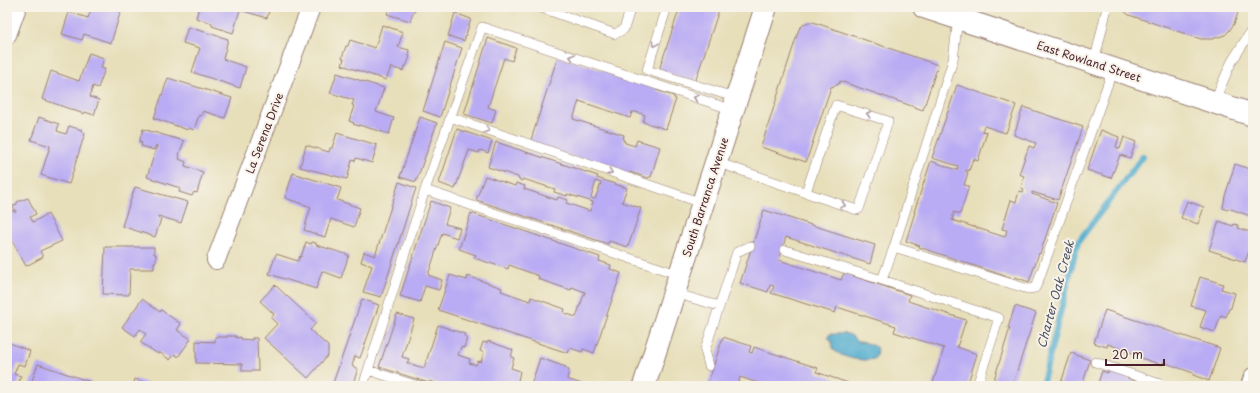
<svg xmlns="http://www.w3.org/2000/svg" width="1260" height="393" font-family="'Playpen Sans',sans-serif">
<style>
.water{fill:#52adcf;stroke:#4e667d}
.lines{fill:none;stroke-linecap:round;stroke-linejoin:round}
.stream{stroke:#52adcf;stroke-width:6}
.building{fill:#b9abf4;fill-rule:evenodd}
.service-casing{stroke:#987f72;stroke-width:10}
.minor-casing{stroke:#987f72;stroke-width:20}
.secondary-casing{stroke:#987f72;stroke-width:24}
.service{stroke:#fff;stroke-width:9}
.minor{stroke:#fff;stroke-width:18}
.secondary{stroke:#fff;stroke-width:22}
.oneway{stroke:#ae9aa0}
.labels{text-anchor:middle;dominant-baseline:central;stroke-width:4;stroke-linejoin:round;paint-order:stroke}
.street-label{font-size:11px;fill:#4a1f2b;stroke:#f7f3e8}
.water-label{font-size:12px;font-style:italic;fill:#4d5164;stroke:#f7f3e8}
</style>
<rect width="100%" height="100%" fill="#f7f3e8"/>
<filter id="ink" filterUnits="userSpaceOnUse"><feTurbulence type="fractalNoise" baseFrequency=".025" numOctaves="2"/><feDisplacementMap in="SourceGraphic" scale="8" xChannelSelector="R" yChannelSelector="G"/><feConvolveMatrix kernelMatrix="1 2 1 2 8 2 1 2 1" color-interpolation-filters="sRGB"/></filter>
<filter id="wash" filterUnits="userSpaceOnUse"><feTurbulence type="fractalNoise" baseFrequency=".012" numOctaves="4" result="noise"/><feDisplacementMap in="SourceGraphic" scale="16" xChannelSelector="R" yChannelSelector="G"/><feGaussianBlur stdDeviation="0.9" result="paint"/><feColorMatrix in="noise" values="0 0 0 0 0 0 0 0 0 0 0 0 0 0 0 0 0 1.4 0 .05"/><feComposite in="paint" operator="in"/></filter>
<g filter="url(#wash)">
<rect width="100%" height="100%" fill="#e7dfba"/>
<path class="water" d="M830,334C836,335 848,331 853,337C854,338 855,340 857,342C865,342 871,344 877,348L876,356L874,359C862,362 840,358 832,348V342L828,337Z"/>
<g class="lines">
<path class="stream" d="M1042,386L1078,242L1143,156"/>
</g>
<g id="blocks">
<path class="building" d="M92,7H122L111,43L84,34L82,40L62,34L69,12L88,18Z
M199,7H270L267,18L240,10L233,33L212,26V23L196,18Z
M390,7H417L416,10H414L410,21L387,14Z
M680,7H720L695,82L659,70Z
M1119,7H1240L1234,24L1229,31L1225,35L1212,39H1201L1129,15Z
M455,13L471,19L464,41L448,36Z
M808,22H813L938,65L923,110L840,81L839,84L831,87L806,162L761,147L799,29L804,24Z
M382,25L403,32L398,47L409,50L408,55L410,56L406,67L404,66L403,71L391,67L386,80L342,65L344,59L342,58L346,46H348L350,40L375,48Z
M188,27L228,39L223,59L246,67L240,88L192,72L200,48L183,43Z
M488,38L516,48L512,61L504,58L488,107L496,110L492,123L464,114Z
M445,42L462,48L440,117L423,111Z
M89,53L104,58L101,68L105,69L98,88L93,86L90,97L99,100L94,115L85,112L84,114L42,99L51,71L79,81Z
M558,56L657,88L656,90L674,96V98L676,99L666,129L643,122L645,115L636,112H632L630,118L579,101L573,119L624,135L623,141H625V143L635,146L637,140L660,147L651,177H649L648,178L630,172L629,175L530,143Z
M337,73L384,88L376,112L394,118L389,134L359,125V126L353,124L354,123L349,121L354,106L352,105L354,100L330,93Z
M168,78L232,98L225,118L203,111L201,116L199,115L194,130L189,128L188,130L154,118Z
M957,85L1016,105L1006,133L984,126L982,131L987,132L978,161L973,159L969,171L966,170V172L968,173L964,185L969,186L960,214L954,212L952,220L1005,237L1007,230L1002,229L1011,200L1016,202L1019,191L1023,192L1024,189L1021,188L1024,176L1019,174L1029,146L1034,148L1036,143L1014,135L1023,107L1083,127L1058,200L1032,192V194L1057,203L1040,254L1039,253L1029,282L1015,277L1014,279L919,247L920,246L906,241L915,212H914L931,161L957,170L958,166L932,158Z
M39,117L59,124L57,131L66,134L69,126L82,130L81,132L85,133L69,184L41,175L50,146L31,140Z
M420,117L437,123L416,182L400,177Z
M143,129L184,141L179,155L180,156L179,159L186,162L185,166L203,172L197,193L194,192L192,196L179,192L180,188L147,177L157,146L156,145L154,150L141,146L142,143L139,142Z
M457,129L492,141L488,153L480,150L479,153L469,150L455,189L439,183Z
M1101,130L1119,137L1116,147L1120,149L1124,137L1136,142L1130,158L1120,155L1111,178L1087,170Z
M337,133L377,145L372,163L356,158L355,161L352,160L347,179L300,167L306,145L329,152L330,148H332Z
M496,142L598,176L597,178L627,188L622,202L641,208L628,247L609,241L608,244L476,200L485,176L515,186L516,183L525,186L524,189L557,200L558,197L568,200L566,203L590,211L593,202L567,194V196L554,192L555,189L523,179L522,181L518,179V177L488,167ZM596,181L601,183L595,199L591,198Z
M1235,164L1253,170V217L1228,208L1227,210L1223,208L1225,196Z
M293,173L341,188L337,200L360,208L354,227L331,219L325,237L304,230L311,207L285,198Z
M399,182L416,188L381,297L363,292L372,266L361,262L364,252L375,256Z
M135,187L188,202L181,223L158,216V218L161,219L155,237L122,226Z
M28,198L36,214L30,217L33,222L48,214L62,241L40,251L43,257L26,266L9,235L7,236V213L13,210L14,212H16L13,206L17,204V202Z
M431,201L450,208L445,224L460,228L457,238L442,233L428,275L442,280L439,290L425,286L420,302L400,296Z
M1187,201L1204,207L1198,224L1181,218Z
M764,210L875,245L870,264L786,237L779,260L841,280L844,273L910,295L908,301L966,320L957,347L977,354L967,386H932L944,348L894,332L896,326L837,307L835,313L771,293L774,286L770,285L768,292L740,283Z
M471,213L600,257L599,261L611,265L610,269L621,273L594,353L583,349L582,352L570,348L568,353L438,310L450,275L467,280L468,276L502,288L501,291L530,301L531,297L565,309L564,313L576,317L585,292L572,287L571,290L538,279L539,276L509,265L508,269L474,258L476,255L459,249Z
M1219,221L1233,226L1234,224L1238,225V228L1253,233V240L1245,262L1209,250Z
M306,242L311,244L312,242L316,243V245L349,255L341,278L322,271L316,289L269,274L276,254L298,261L300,256L301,257Z
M105,247H154V254H156V262H154V269H130L129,295L103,294Z
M1200,277L1223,284L1221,289L1235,293L1231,308L1229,309L1226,317L1221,315L1215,332L1200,327L1206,310L1191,306Z
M275,285L316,323L310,330L328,346V355L308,378L264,338L277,324L271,318L274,314L260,301Z
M142,299L160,312L161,310L181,324L177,330L191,339L178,357L175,354L170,360L159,352L158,354L140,342L146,334L140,329L135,336L122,327Z
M362,299L379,305L360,358L355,356L352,366L358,369L352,386H332Z
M1015,306L1036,313L1012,386H992L1010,328H1008Z
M1105,310L1220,348L1209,381L1193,375V373L1163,362L1162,365L1138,357V355L1108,344L1107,347L1094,343Z
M397,314L414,319L402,357L409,359L407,363L424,368L438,325L465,334L464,336L467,337L464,348L461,347L458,355L470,359L469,363L476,365L478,361L481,362L484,352L480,351L483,342L487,343L488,341L513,350L511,357L514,358L511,368L520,371L518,381L531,385L540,358L566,367L565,368L569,370L567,379L582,384V386H444L430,381L429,383L379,367Z
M227,336H236V338L241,337V339L252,340V338H257L258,371H242V364L196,363V341L215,342V337H227Z
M723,337L751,346L749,352L752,353L754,347L818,368L816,372L857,386H767L740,377L738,386H707Z
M7,342L30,351L25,366L18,364L14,374L21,376L17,386H7Z
M1071,353L1090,360L1082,386H1060Z
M38,364L91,382L90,386H30Z
M1109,368L1128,375L1127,378L1144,384V386H1097L1102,371L1108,373Z
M135,379L155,386H133Z"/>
</g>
</g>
<g filter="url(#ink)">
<use href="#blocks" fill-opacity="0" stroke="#987f72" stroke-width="1"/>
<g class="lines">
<g class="service-casing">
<path id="service" d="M539,7L615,34L624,29L631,7
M667,7L647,70L737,98
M961,7L958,18L953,60L894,247L1028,289L1035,288L1038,282L1113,69
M1094,63L1106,12V7
M1214,102L1231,63L1253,28
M450,117L702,203
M716,162L857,210L859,209L888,122V121L836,105L806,192
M425,190L680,275
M785,250L882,280L999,318L977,386
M882,280L894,247
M674,293L719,306
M1095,362L1166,386
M709,366L705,350L737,252L750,246
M368,370L418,386
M363,386L425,190L482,27L733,110"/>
</g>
<g class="minor-casing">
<path id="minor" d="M7,35L17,7
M216,260L311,7
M1250,386L1253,377"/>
</g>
<g class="secondary-casing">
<path id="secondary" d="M924,7L1253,115
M644,386L766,7"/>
</g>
<use href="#service" class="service"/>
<use href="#minor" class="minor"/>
<use href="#secondary" class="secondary"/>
</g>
<defs><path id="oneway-chevron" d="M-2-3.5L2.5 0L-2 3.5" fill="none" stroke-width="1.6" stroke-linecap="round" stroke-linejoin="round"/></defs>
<g class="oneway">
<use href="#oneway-chevron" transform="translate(655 44) rotate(107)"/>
<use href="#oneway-chevron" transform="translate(572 57) rotate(-162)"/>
<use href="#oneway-chevron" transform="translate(696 98) rotate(-162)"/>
<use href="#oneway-chevron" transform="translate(869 114) rotate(-163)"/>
<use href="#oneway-chevron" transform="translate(487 130) rotate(19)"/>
<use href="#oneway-chevron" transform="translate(610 172) rotate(19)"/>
<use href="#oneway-chevron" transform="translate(843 205) rotate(19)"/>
</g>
</g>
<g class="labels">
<g class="street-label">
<text transform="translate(1089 61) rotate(18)">East Rowland Street</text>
<text transform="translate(264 133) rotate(-69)">La Serena Drive</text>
<text transform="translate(705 197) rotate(-72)">South Barranca Avenue</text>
</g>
<g class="water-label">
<text transform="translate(1055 294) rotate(-75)">Charter Oak Creek</text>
</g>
</g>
<rect width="1260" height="393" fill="none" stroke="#f7f3e8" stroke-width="24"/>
<path d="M1106 359v6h58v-6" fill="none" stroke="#4a1f2b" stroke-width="2"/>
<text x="1112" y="359" font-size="12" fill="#4a1f2b" stroke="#f7f3e8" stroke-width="3" paint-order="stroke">20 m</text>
</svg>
